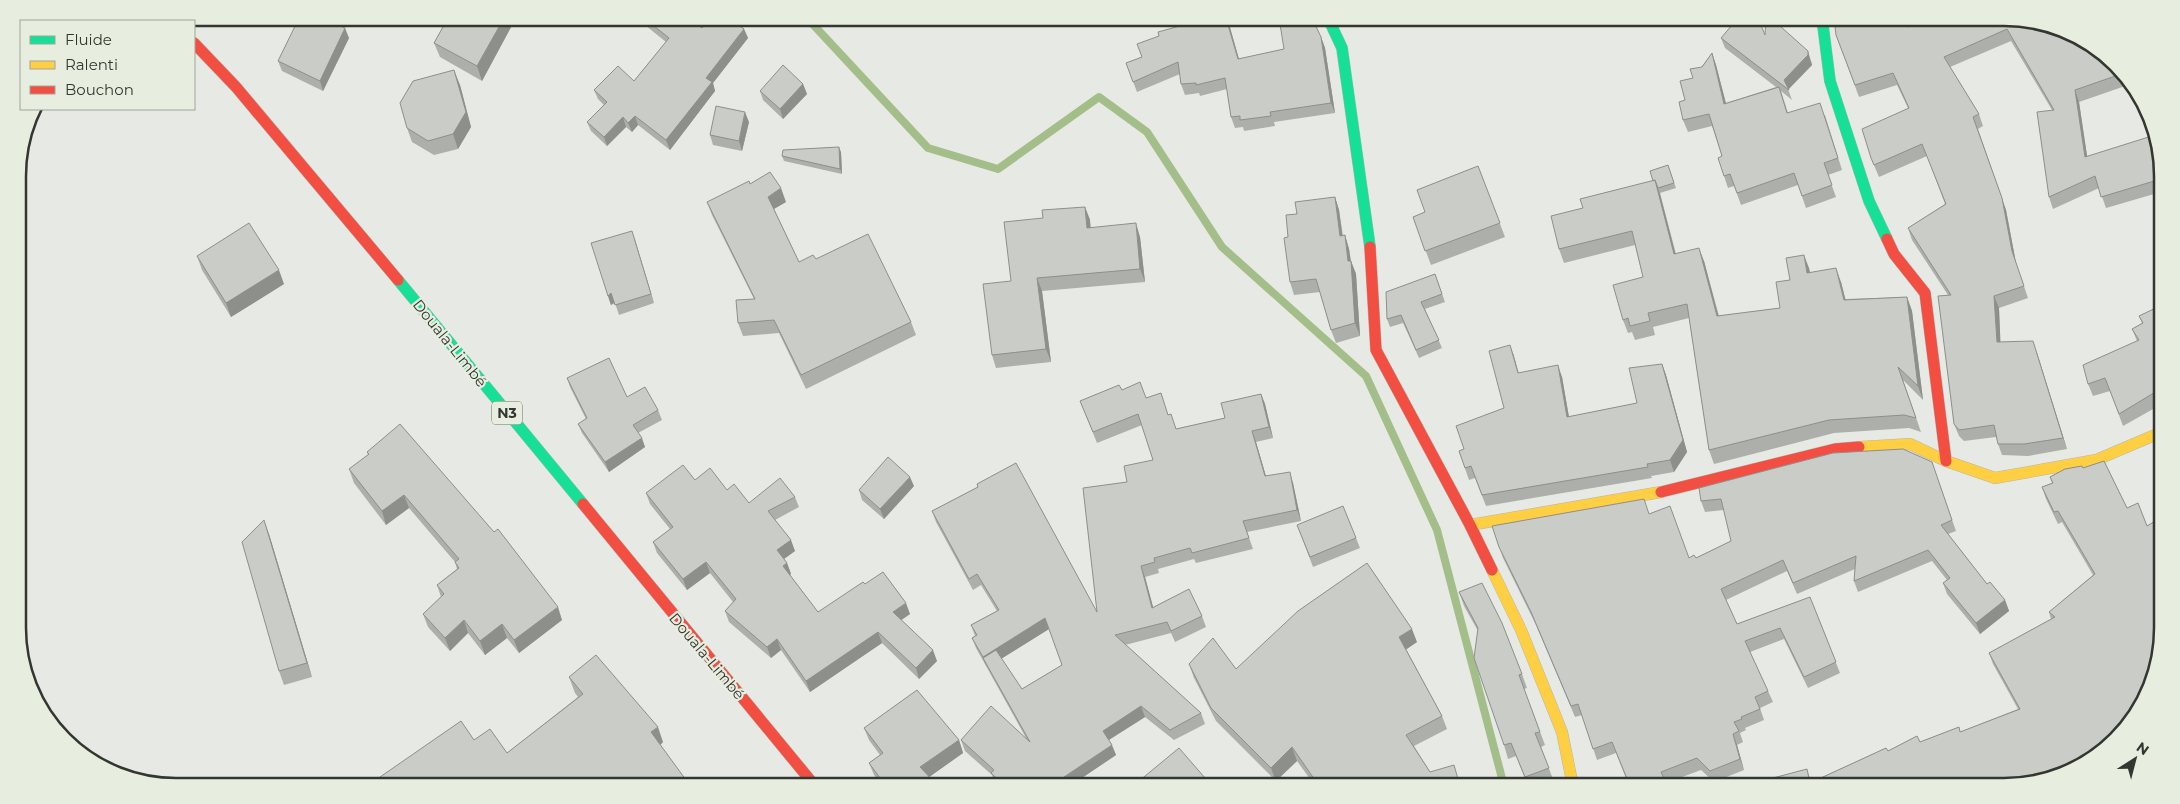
<svg xmlns="http://www.w3.org/2000/svg" width="2180" height="804" font-family="Montserrat,sans-serif">
<style>
.lines{fill:none;stroke-linecap:round;stroke-linejoin:round}
.stream{stroke:#a4be89;stroke-width:8}
.fast-casing{stroke:#b4b7b1;stroke-width:12}
.slow-casing{stroke:#b4b7b1;stroke-width:12}
.jam-casing{stroke:#b4b7b1;stroke-width:12}
.fast{stroke:#16e098;stroke-width:11}
.slow{stroke:#ffcf43;stroke-width:11}
.jam{stroke:#f24e42;stroke-width:11}
.wall{fill:#adafab;fill-rule:evenodd}
.shaded-wall{fill:#8d8f8b}
.building{fill:#c9ccc7;stroke:#8d8f8b}
.labels{text-anchor:middle;dominant-baseline:central;stroke-width:4.5;stroke-linejoin:round;paint-order:stroke}
.shield{fill:#e7eee0;stroke:#6a6e66;stroke-width:1}
.shield-label{font-size:14px;font-weight:bold;fill:#343731}
.street-label{font-size:15px;fill:#343731;stroke:#e7eee0}
.rim{fill:none;stroke:#343731;stroke-width:2.5}
</style>
<rect width="100%" height="100%" fill="#e7eae4"/>
<g class="lines">
<path class="stream" d="M807,18L928,148L998,169L1099,97L1147,132L1222,247L1366,376L1437,530L1504,786"/>
<g class="fast-casing">
<path id="fast" d="M1328,18L1342,48L1370,247
M1822,18L1830,81L1869,201L1887,239
M398,280L583,504"/>
</g>
<g class="slow-casing">
<path id="slow" d="M1859,447L1910,444L1946,461L1995,478L2096,460L2162,432
M1470,525L1661,492
M1492,570L1521,630L1562,732L1573,786"/>
</g>
<g class="jam-casing">
<path id="jam" d="M171,19L173,21
M194,43L236,87L398,280
M1887,239L1894,254L1925,293L1946,461
M1370,247L1376,350L1470,525L1492,570
M1661,492L1835,449L1859,447
M583,504L815,786"/>
</g>
<use href="#fast" class="fast"/>
<use href="#slow" class="slow"/>
<use href="#jam" class="jam"/>
</g>
<path class="wall" d="M448,18H516L482,81L440,57L434,43Z
M639,18H689L702,28L744,29L748,38L713,83L715,91L670,150L638,125L632,132L626,127L607,146L591,131L587,122L604,105L598,99L594,90L634,81L666,42L640,21Z
M1431,18H1452L1435,26Z
M1484,18H1515L1488,27Z
M2003,18L2123,72L2131,84L2079,102L2087,156H2161V192L2106,208L2099,188L2053,209L2049,197L2052,110L2011,41L1950,67L1979,114L1983,126L1978,129L2006,210L2016,263L2028,298L1999,308L2000,342L2037,353L2067,449L2028,456L2002,455L1998,444L1996,437L1964,441L1959,436L1954,424L1948,295L1912,240L1908,228L1945,204L1927,156L1879,177L1871,158L1908,108L1897,85L1859,97L1836,35L1907,27Z
M1229,24L1239,59L1284,49L1321,37L1325,48L1335,113L1274,122L1275,126L1244,131L1243,127L1235,128L1231,117L1227,89L1200,96L1199,93L1185,95L1181,84L1180,74L1137,92L1126,63Z
M1765,35L1811,61L1812,65L1788,89L1792,100L1781,91L1788,113L1825,115L1842,170L1828,175L1836,197L1806,208L1798,185L1741,205L1734,186L1728,188L1724,176L1722,156L1712,126L1688,132L1683,120L1685,100L1693,78L1712,53L1716,65L1726,103L1776,87L1725,48L1721,38Z
M349,38L323,91L282,71L278,61Z
M803,84L807,94L783,119L763,100L760,91Z
M460,85L471,127L458,149L434,155L412,142L407,128Z
M749,122L742,151L713,145L710,135Z
M841,152L842,174L784,161L782,156Z
M1668,165L1676,188L1660,193L1676,254L1704,261L1719,316L1780,308L1790,280L1809,268L1810,272L1841,282L1845,299L1907,297L1912,311L1923,400L1903,380L1921,432L1909,428L1834,433L1714,464L1709,450L1689,318L1653,327L1655,335L1635,340L1632,332L1628,333L1623,320L1643,277L1635,245L1564,263L1559,249L1583,208L1653,181Z
M1478,166L1505,237L1431,265L1413,217L1425,212Z
M1335,197L1339,210L1343,236L1345,235L1349,249L1351,261L1356,274L1360,336L1336,343L1331,330L1320,292L1294,295L1290,282L1288,237L1297,214Z
M707,202H786L774,209L799,262L816,259L911,322L916,335L806,389L779,333L743,336L738,323L754,299L712,215Z
M1085,207L1090,220V227L1140,237L1145,282L1042,291L1051,362L996,368L992,355L1011,281L1043,218Z
M635,240L654,303L619,315L615,303L611,305L608,296Z
M197,256L284,284L231,317L202,270Z
M1435,274L1445,302L1425,309L1442,348L1419,358L1403,323L1390,327L1387,319Z
M2162,305V404L2123,426L2110,391L2093,396L2088,384L2137,341L2132,329L2142,323L2139,316Z
M1510,345L1518,373L1562,377L1569,417L1637,403L1662,364L1666,375L1687,452L1674,472L1651,476L1652,478L1486,506L1475,478L1469,480L1459,451L1464,449L1504,408Z
M567,378L627,397L658,410L662,420L638,433L645,447L609,472L582,433L578,424L586,419L570,387Z
M1122,390L1146,398L1161,393L1168,415L1176,429L1225,418L1261,394L1265,404L1273,438L1256,442L1266,476L1293,483L1301,521L1247,532L1253,549L1196,563L1194,559L1158,569L1159,573L1145,577L1153,607L1202,616L1206,627L1175,642L1171,633L1125,645L1201,713L1205,724L1174,740L1145,717L1109,740L1116,755L1070,786H998L995,784L992,775L965,751L961,740L1026,738L976,648L972,638L975,636L971,625L997,611L981,585L973,590L936,522L932,511L978,487L977,484L1097,612L1127,482L1153,460L1142,425L1097,443L1080,401ZM1049,629L1062,665L1022,689L1001,659Z
M367,452L562,620L519,653L507,638L485,655L468,633L450,651L428,627L423,614L441,597L437,585L457,569L455,562L409,508L386,525L354,483L349,469L368,455Z
M2104,461L2127,508L2138,503L2147,526L2162,517V627L2154,678L2136,716L2100,753L2055,778L2014,786H1732L1753,779L1754,783L1807,769L1811,782L1886,748L1888,751L1917,736L1920,742L1959,727L1960,732L2018,709L1993,664L1989,653L2051,619L2049,612L2093,575L2062,522L2058,524L2046,499L2042,487L2052,483L2050,477L2065,469L2082,466L2083,468Z
M1932,462L1956,531L1948,534L1987,584L2005,600L2009,611L1980,634L1947,594L1943,583L1947,580L1932,561L1858,592L1854,581L1855,569L1797,594L1787,571L1726,600L1737,624L1810,597L1840,673L1808,688L1784,639L1750,652L1768,691L1773,702L1760,708L1764,720L1745,728L1746,730L1740,733L1743,742L1737,745L1744,770L1714,782L1701,770L1666,783L1667,786H1629L1616,753L1597,760L1582,715L1575,717L1535,623L1503,558L1492,526L1649,514L1689,558H1696L1731,541L1724,510L1705,512L1701,501Z
M695,480L749,503L795,497L799,507L775,520L795,551L784,559L787,563L791,574L790,575L818,612L865,584L910,614L901,620L937,661L919,679L882,643L810,692L781,650L771,658L729,622L725,611L733,602L710,573L687,590L657,553L653,542L670,529L650,504L646,493Z
M914,486L884,519L862,500L859,490Z
M1297,525L1356,538L1360,548L1313,567Z
M269,534L312,677L284,685L279,671Z
M1459,592L1522,674L1527,688L1524,689L1545,745L1541,747L1554,782L1542,786H1528L1516,756L1508,759L1504,745L1478,631L1464,606Z
M1417,642L1406,649L1442,716L1447,729L1414,746L1430,772L1458,778L1461,786H1315L1297,761L1276,781L1216,721L1194,678L1189,664L1236,669Z
M569,677L663,742L660,745L689,786H367L474,740L507,753L578,697L575,693Z
M864,728L959,740L963,753L929,777L938,786H882L874,775L869,763L880,755L869,740Z"/>
<path class="shaded-wall" d="M504,18H516L482,81L477,66Z
M1226,18L1229,24L1242,70L1238,59Z
M345,28L349,38L323,91L320,81Z
M744,29L748,38L713,83L715,91L670,150L666,140L706,78Z
M1321,37L1325,48L1335,113L1331,103Z
M1808,51L1812,65L1788,90L1784,80Z
M1712,53L1716,65L1729,116L1724,104Z
M454,70L460,85L471,127L458,149L453,134Z
M803,84L807,94L783,119L780,109Z
M2075,90L2079,102L2089,169L2085,157Z
M745,112L749,122L742,151L739,141Z
M635,116L638,125L632,132L628,123Z
M623,117L626,127L607,146L604,137Z
M1973,117L2006,210L2016,263L2028,298L2012,251Z
M839,147L841,152L842,174L840,169Z
M1655,180L1660,194L1679,268L1674,254Z
M781,188L786,202L772,210L768,197Z
M1335,197L1339,210L1344,249L1340,236Z
M1085,207L1090,220L1092,241L1087,228Z
M1136,223L1140,237L1145,282L1140,269Z
M632,231L635,240L654,303L651,294Z
M1345,235L1349,249L1351,263V261L1356,274L1360,336L1355,323Z
M1699,248L1704,261L1722,330L1717,316Z
M1804,255L1809,268L1812,287L1807,273Z
M1836,268L1841,282L1849,313L1844,300Z
M279,270L284,284L231,317L226,303Z
M1037,278L1042,291L1051,362L1046,349Z
M611,293L615,302L611,305L608,296Z
M1994,296L1999,308L2001,354L1997,342Z
M1907,297L1912,311L1923,400L1918,386Z
M2033,341L2037,353L2067,449L2063,438Z
M1510,345L1514,356L1522,385L1518,373Z
M1662,364L1666,375L1687,452L1674,472L1670,460Z
M1558,365L1562,377L1571,429L1567,417Z
M1261,394L1265,404L1273,438L1269,427Z
M1252,431L1256,442L1269,487L1265,476Z
M642,438L645,447L609,472L605,462Z
M1290,472L1293,483L1301,521L1297,510Z
M910,477L914,486L884,519L880,509Z
M404,495L409,508L386,525L382,511Z
M264,520L269,534L312,677L307,663Z
M791,540L795,551L781,561L777,550Z
M706,562L710,573L687,590L683,579Z
M787,563L791,574L787,577L783,566Z
M1141,566L1145,577L1156,618L1152,608Z
M2005,600L2009,611L1980,634L1976,623Z
M906,603L910,614L897,623L893,612Z
M558,607L562,620L519,653L514,640Z
M1045,618L1049,629L988,667L983,658L987,668L983,657Z
M464,620L468,633L450,651L445,638Z
M502,624L507,638L485,655L480,641Z
M1412,629L1417,642L1404,651L1399,637Z
M878,632L882,643L810,692L806,681Z
M777,639L781,650L771,658L767,647Z
M933,650L937,661L919,679L916,668Z
M1141,706L1145,717L1107,741L1103,731Z
M658,727L663,742L657,748L651,732Z
M1733,734L1737,745L1744,770L1740,759Z
M959,740L963,753L925,780L920,767Z
M1112,745L1116,755L1070,786H1056L1055,783Z
M1292,747L1297,761L1276,781L1271,768Z
M686,780L689,786H677Z
M592,783L594,786H587Z"/>
<path class="building" d="M299,18H323L345,28L320,81L278,61Z
M448,18H504L477,66L434,43Z
M644,18H689L702,28L711,18H729L744,29L706,78L712,82L666,140L635,116L628,123L623,117L604,137L587,122L607,102L594,90L618,66L634,81L669,38Z
M1209,18H1226L1238,59L1284,49L1279,18H1312L1321,37L1331,103L1270,112L1271,116L1240,120V116L1231,117L1225,78L1196,85V83L1181,84L1178,62L1133,82L1126,63L1142,57L1137,44L1159,36L1158,32Z
M1738,18H1758L1765,35L1766,18H1771L1808,51V55L1784,80L1789,90L1721,38Z
M1834,18H1903L1907,27L1928,18H2003L2054,26L2124,73L2075,90L2085,157L2155,135L2161,156V179L2101,197L2095,176L2049,197L2037,112L2054,110L2007,29L1944,57L1979,114L1973,117L2002,198L2012,251L2024,286L1994,296L1997,342L2033,341L2063,438L2024,444H1998L1994,425L1959,430L1954,424L1938,296L1951,295L1908,228L1946,204L1922,144L1874,165L1871,158L1862,129L1909,108L1893,73L1855,85L1836,35Z
M1712,53L1724,104L1779,87L1787,113L1820,103L1838,158L1824,163L1832,185L1802,196L1794,173L1737,193L1730,174L1724,176L1718,158L1722,156L1709,114L1683,120L1679,102L1685,100L1680,81L1693,78L1690,69L1702,67Z
M783,65L803,84L780,109L760,91Z
M454,70L466,112L453,134L428,141L407,128L400,103L413,81Z
M716,106L745,112L739,141L710,135Z
M839,147L840,169L782,156L783,150Z
M1668,165L1674,183L1658,188L1655,180L1653,181L1650,171Z
M1478,166L1500,223L1425,251L1413,217L1425,212L1417,190Z
M770,172L781,188L768,197L799,262L813,255L816,259L868,234L911,322L801,375L774,320L738,323L736,300L755,299L707,202L749,181L750,184Z
M1655,180L1674,254L1699,248L1717,316L1780,308L1776,282L1790,280L1786,258L1804,255L1807,273L1836,268L1844,300L1907,297L1918,386L1898,367L1916,418L1904,415L1829,420L1709,450L1687,304L1648,313L1650,321L1630,326L1628,318L1623,320L1613,285L1643,277L1632,231L1559,249L1551,216L1583,208L1580,199Z
M1335,197L1340,236L1345,235L1348,261H1351L1355,323L1331,330L1316,279L1290,282L1284,238L1288,237L1286,215L1297,214L1295,202Z
M1085,207L1087,228L1136,223L1140,269L1037,278L1046,349L992,355L983,284L1011,281L1004,222L1043,218L1042,210Z
M249,223L279,270L226,303L197,256Z
M632,231L651,294L615,305L611,293L608,296L591,243Z
M1435,274L1442,294L1421,302L1439,340L1416,350L1401,315L1387,319L1386,292Z
M2162,305V388L2119,414L2105,378L2088,384L2083,365L2139,340L2132,329L2143,323L2139,316Z
M1510,345L1518,373L1558,365L1567,417L1637,403L1629,368L1662,364L1683,440L1670,460L1647,464L1648,467L1482,495L1471,466L1465,468L1459,451L1464,449L1456,426L1504,408L1489,351Z
M609,358L627,397L645,387L658,410L633,425L642,438L605,462L578,424L587,418L567,378Z
M1140,382L1146,398L1161,393L1168,415L1171,414L1176,429L1225,418L1221,403L1261,394L1269,427L1252,431L1265,476L1290,472L1297,510L1243,521L1249,538L1192,553L1190,548L1154,558L1155,562L1141,566L1152,608L1189,589L1202,616L1171,631L1167,622L1115,635L1201,713L1170,730L1141,706L1103,731L1112,745L1055,783L1057,786H1005L991,773L994,770L961,740L991,706L1030,742L983,658L996,650L1022,689L1062,665L1045,618L983,657L972,638L977,635L971,625L999,610L977,574L969,579L932,511L978,487L977,484L1016,463L1097,612L1083,488L1127,482L1124,466L1153,460L1138,414L1093,432L1080,401L1119,385L1122,390Z
M400,424L494,532L498,529L558,607L514,640L502,624L480,641L464,620L445,638L423,614L444,594L437,585L459,568L455,562L459,559L404,495L382,511L349,469L369,454L367,452Z
M1903,449L1932,462L1952,520L1941,525L1987,584L1990,582L2005,600L1976,623L1943,583L1950,578L1928,550L1854,581L1856,556L1793,583L1783,560L1721,589L1737,624L1810,597L1836,662L1804,677L1780,628L1745,641L1768,691L1755,697L1760,709L1741,717L1742,719L1734,722L1739,731L1733,734L1740,759L1710,771L1697,758L1661,772L1667,786H1630L1612,742L1593,749L1578,704L1571,706L1531,612L1499,547L1492,526L1644,499L1649,514L1670,506L1689,558L1694,555L1696,558L1731,541L1721,499L1701,501L1699,488L1833,453Z
M888,457L910,477L880,509L859,490Z
M2104,461L2127,508L2138,503L2147,526L2162,517V627L2154,678L2136,716L2100,753L2055,778L2014,786H1732L1753,779L1754,783L1807,769L1810,783L1886,748L1888,751L1917,736L1920,742L1959,727L1960,732L2020,709L1989,653L2055,617L2049,612L2095,574L2058,511L2054,512L2042,487L2053,483L2050,477L2065,469L2082,466L2083,468Z
M683,465L695,480L710,468L727,490L734,484L749,503L780,478L795,497L768,511L791,540L777,550L787,563L783,566L818,612L863,582L865,584L883,572L906,603L893,612L933,650L916,668L878,632L806,681L777,639L767,647L725,611L736,599L706,562L683,579L653,542L673,527L646,493Z
M1343,506L1356,538L1310,557L1297,525Z
M264,520L307,663L279,671L242,542Z
M1367,563L1412,629L1399,637L1442,716L1406,735L1430,772L1454,765L1460,786H1319L1292,747L1271,768L1211,708L1189,664L1213,638L1236,669L1298,611Z
M1482,583L1502,623L1522,674L1519,675L1540,732L1535,733L1549,768L1525,777L1511,743L1504,745L1474,658L1478,628L1459,592Z
M596,655L658,727L651,732L686,780L677,786H595L592,783L587,786H367L461,721L474,740L490,729L507,753L583,694L569,677Z
M917,690L959,740L920,767L938,786H901L898,783L894,786H886L869,763L883,753L864,728Z
M1179,748L1212,786H1133Z
M1222,778L1230,786H1214Z"/>
<g class="labels">
<rect class="shield" x="492" y="401.5" width="30" height="23" rx="4"/>
<g class="shield-label">
<text x="507" y="413">N3</text>
</g>
<g class="street-label">
<text transform="translate(450 343) rotate(51)">Douala-Limbé</text>
<text transform="translate(707 656) rotate(50)">Douala-Limbé</text>
</g>
</g>
<path d="M0 0H2180V804H0ZM176 26H2004A150 150 0 0 1 2154 176V628A150 150 0 0 1 2004 778H176A150 150 0 0 1 26 628V176A150 150 0 0 1 176 26Z" fill="#e7eee0" fill-rule="evenodd"/>
<path class="rim" d="M176 26H2004A150 150 0 0 1 2154 176V628A150 150 0 0 1 2004 778H176A150 150 0 0 1 26 628V176A150 150 0 0 1 176 26Z"/>
<rect x="20" y="20" width="175" height="90" fill="#e7eee0" stroke="#9fa59a"/>
<rect x="30" y="36" width="25" height="8" fill="#16e098" stroke="#9fa59a"/>
<text x="65" y="45" font-size="15" fill="#343731">Fluide</text>
<rect x="30" y="61" width="25" height="8" fill="#ffcf43" stroke="#9fa59a"/>
<text x="65" y="70" font-size="15" fill="#343731">Ralenti</text>
<rect x="30" y="86" width="25" height="8" fill="#f24e42" stroke="#9fa59a"/>
<text x="65" y="95" font-size="15" fill="#343731">Bouchon</text>
<g transform="translate(2135 759) rotate(36)" stroke="#e7eee0" stroke-width="4" paint-order="stroke">
<path d="M0-4L9 19L0 12L-9 19Z" fill="#343731"/>
<text y="-8" font-size="14" font-weight="bold" text-anchor="middle" fill="#343731">N</text>
</g>
</svg>
